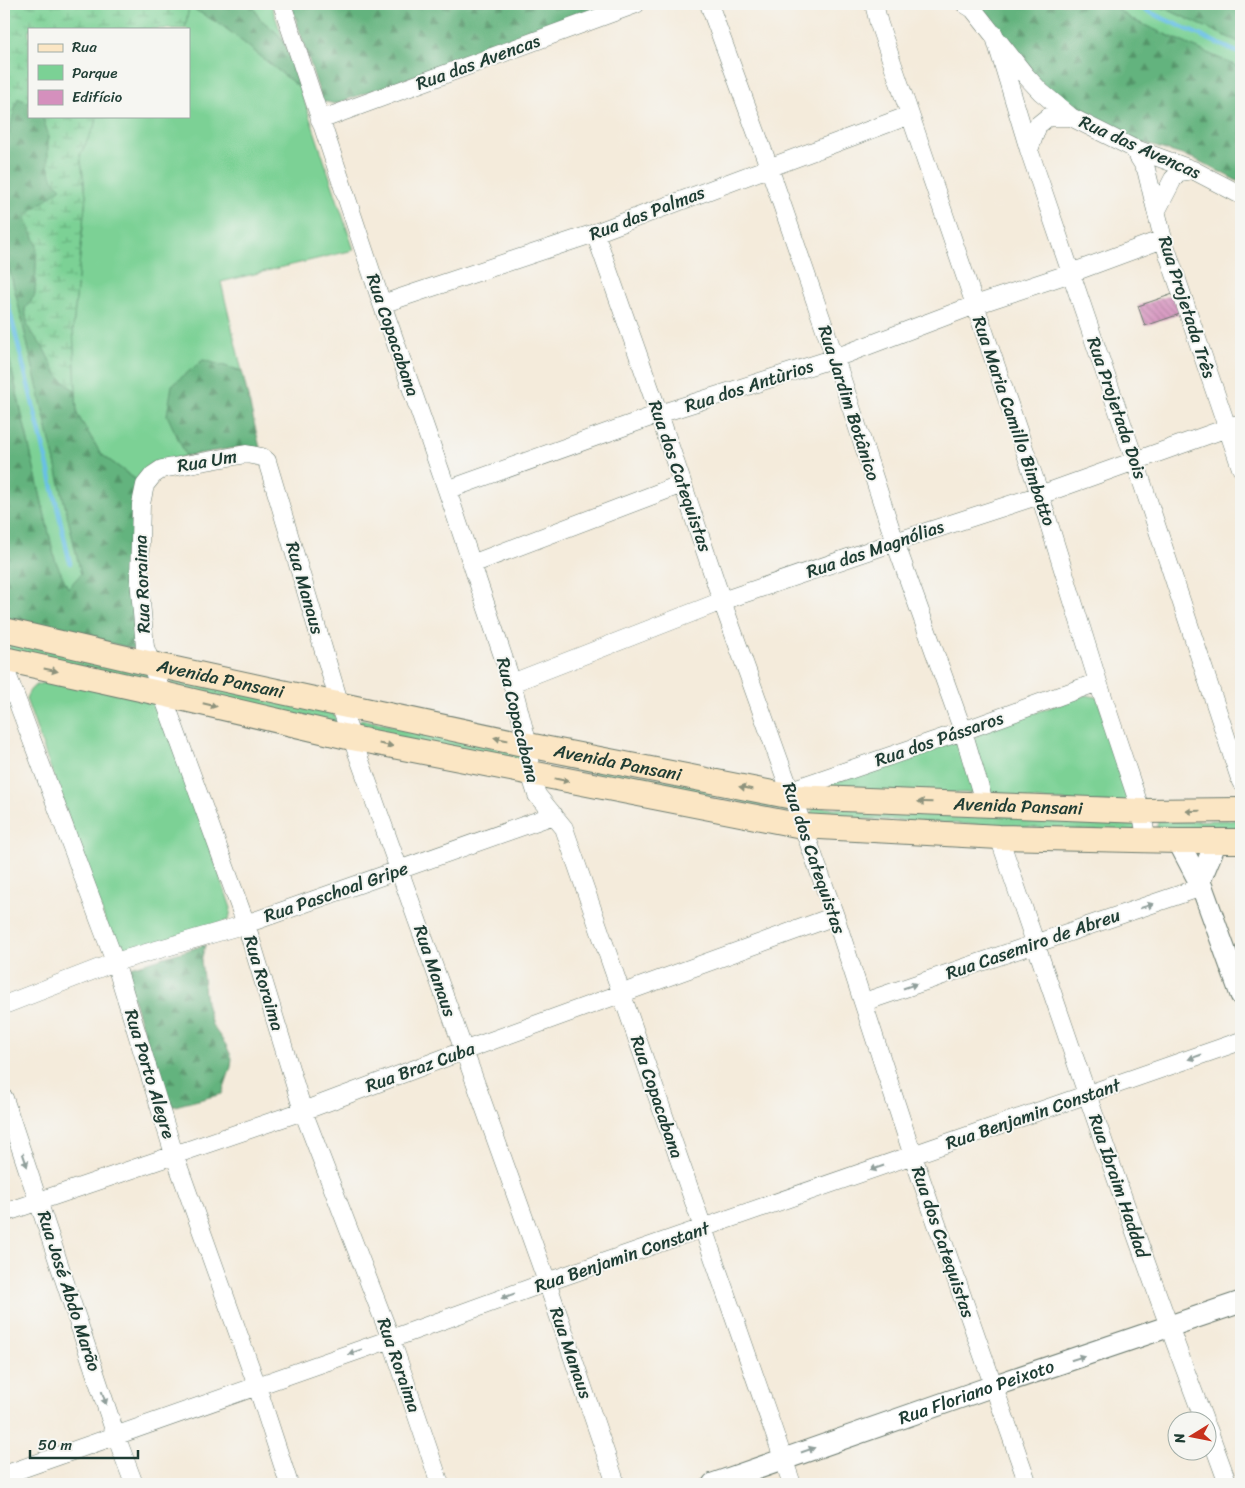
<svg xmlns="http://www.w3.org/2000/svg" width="1245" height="1488" font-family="Sriracha,sans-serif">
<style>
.green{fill:#7bd195;stroke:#4d8764}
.forest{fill:url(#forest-firs);stroke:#427859}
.wetland{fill:url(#wetland-marsh);stroke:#4d8764}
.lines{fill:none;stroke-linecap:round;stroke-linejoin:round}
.stream{stroke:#69c0e6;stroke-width:4.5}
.building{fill:url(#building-back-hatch)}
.minor-casing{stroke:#6a7a6e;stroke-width:19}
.tertiary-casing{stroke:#6a7a6e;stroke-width:23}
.secondary-casing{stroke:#6a7a6e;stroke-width:26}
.minor{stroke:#fff;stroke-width:18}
.tertiary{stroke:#fff;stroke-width:21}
.secondary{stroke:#fbe6c4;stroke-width:24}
.oneway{fill:#8d927c}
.oneway2{fill:#8f9e9a}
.labels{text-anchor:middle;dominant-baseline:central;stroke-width:4;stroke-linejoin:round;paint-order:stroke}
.street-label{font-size:18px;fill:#1f3d34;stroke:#f6f6f2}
</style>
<defs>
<pattern id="forest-firs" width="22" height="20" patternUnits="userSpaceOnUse" patternTransform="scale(1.25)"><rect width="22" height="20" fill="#64b37e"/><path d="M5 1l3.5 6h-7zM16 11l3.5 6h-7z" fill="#529368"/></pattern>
<pattern id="wetland-marsh" width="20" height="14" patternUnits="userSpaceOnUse" patternTransform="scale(1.25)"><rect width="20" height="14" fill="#7bd195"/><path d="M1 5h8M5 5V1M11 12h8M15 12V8" fill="none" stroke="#64ab7a"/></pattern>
<pattern id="building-back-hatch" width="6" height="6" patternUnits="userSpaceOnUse" patternTransform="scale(1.25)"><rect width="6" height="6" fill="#d590bd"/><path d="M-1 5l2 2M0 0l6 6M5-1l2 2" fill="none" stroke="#ac779a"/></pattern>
</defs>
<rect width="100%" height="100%" fill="#f6f6f2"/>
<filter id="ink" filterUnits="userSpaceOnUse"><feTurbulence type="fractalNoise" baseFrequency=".02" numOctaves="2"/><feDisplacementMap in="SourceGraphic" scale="10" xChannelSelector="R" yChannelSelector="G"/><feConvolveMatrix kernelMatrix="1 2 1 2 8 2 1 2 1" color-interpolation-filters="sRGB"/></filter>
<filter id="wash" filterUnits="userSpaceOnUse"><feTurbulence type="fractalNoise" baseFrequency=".0096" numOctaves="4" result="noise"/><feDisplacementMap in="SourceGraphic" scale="20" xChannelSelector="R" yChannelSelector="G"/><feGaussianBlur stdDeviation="1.12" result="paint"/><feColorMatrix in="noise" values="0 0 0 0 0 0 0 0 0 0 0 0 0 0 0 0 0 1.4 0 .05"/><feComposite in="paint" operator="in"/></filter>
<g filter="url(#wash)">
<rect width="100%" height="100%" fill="#f4ebdb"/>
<path class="green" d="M252,4H271L286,47L278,34L259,18Z
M1110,4H1155L1241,43V68L1133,20Z
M189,6L223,26L300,88L354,250L221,282L242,371L203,360L178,436L186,456L150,464L139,482L101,454L77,414L73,328L86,195L80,155L96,123L97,116H189V29H185Z
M4,249L17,299L81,574L68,589L55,560L4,336Z
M9,643L145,668L151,682L10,650Z
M172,680L332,711L337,720L335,723L171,686Z
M56,681L151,700L163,711L231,908L229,920L125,955L116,951L26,699C31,683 40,684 56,681Z
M1085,695L1097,697L1131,797L1125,804L996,798L988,792L973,742L978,733Z
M361,719L521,753V762L360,734L356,724Z
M955,741L959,744L974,793L825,792L824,786Z
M557,758L780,802L788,808V812L558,767Z
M814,807L1134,821L1136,827L1133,833L809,816Z
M1241,820V834L1156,831L1158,821Z"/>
<path class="forest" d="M185,4H252L259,18L278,34L286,47L300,88L223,26Z
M291,4H618L335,104L322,101Z
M974,4H1110L1133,20L1241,68V183L1195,159L1130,139L1073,111L1044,88Z
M1155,4H1241V43Z
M18,98L29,103V116H42L48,133V165L62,188L25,216L37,245L35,295L25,309L28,326L44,349L57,375L76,392L77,414L101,454L139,482L138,645L133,649L65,632L7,624L4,621V336L55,560L68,588L81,574L17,299L4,249V143C11,133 12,112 18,98Z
M203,360L242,371L260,448L240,447L186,456L167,415L172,385Z
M205,945L201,961L206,1003L212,1025L226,1045L232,1058L231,1067L222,1094L167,1108L126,975L131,967Z"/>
<path class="wetland" d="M4,4H185L189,6L185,29H29V103L18,98C12,112 12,132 4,143Z
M42,116H97L96,123L80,155L86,195L73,328L76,392L57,375L44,349L28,327L25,309L35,295L37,245L25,216L61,188L53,180L48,165V133Z"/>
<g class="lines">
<path class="stream" d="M1136,4L1147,11L1241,54
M4,288L43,445L70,563"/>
</g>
<g id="blocks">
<path class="building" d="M1173,294L1180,314L1145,326L1138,306Z"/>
</g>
</g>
<g filter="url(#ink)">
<use href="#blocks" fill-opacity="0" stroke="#6a7a6e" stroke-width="1"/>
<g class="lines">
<g class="minor-casing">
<path id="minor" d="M282,4L382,304L447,490L512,683L528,745L530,773L537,795L564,828L792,1484
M709,4L769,167L835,358L895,542L963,731L985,805
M874,4L879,24L1040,495L1098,682L1141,811L1147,840
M965,4L973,9L1026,76L1041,92L1071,117L1133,148L1193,170L1241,195
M994,34L1029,150L1135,461L1241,782
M320,120L636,4
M1133,148L1146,169L1163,239L1241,468
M1029,150L1038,125L1048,117H1071
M1157,210L1173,179L1180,172L1193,170
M595,233L659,414L722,601L835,916L913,1156L1028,1484
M382,304L595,233L910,115
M447,490L659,414L835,358L975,305L1071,273L1163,239
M472,564L682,484
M4,666L115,962L174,1154L257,1386L289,1484
M512,683L722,601L895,542L1040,495L1241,423
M782,793L963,731L1098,682
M999,837C1066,1032 1131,1228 1204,1420
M864,1002L1202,887
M4,1005L115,962L246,924L554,815
M4,1098L116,1436L134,1484
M4,1213L303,1111L463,1051L835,916
M1208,1429L1228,1484
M4,1475L391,1339L547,1282L1241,1041
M440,1484L391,1339L303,1111L246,924L145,647L139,579L141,504L145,485L153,475L162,469L246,454L262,457L267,461L340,705L547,1282L616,1484"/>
</g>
<g class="tertiary-casing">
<g id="tertiary">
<path d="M1178,841L1202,887L1241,995"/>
<path d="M1199,883L1216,842"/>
<path id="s1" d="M713,1484L993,1386L1241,1302"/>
</g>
</g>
<g class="secondary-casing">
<g id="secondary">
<path id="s2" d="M4,630L152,664L528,745L793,797L1141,811L1241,810"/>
<path d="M4,659L163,694L352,738L802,826L999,837L1178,841H1241"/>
</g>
</g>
<use href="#minor" class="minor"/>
<use href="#tertiary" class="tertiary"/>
<use href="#secondary" class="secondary"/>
</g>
<defs><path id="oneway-solid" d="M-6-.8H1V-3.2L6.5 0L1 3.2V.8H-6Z" transform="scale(1.25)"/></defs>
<g class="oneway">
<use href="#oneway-solid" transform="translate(51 670) rotate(12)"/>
<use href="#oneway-solid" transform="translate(210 705) rotate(13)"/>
<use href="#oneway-solid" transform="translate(501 739) rotate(-168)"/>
<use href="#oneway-solid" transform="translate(386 745) rotate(11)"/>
<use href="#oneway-solid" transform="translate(562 780) rotate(11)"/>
<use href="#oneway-solid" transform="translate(746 788) rotate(-169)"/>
<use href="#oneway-solid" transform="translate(925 802) rotate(-178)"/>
<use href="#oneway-solid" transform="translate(1193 811) rotate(179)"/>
</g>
<g class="oneway2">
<use href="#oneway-solid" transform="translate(1147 906) rotate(-18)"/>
<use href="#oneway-solid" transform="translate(910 986) rotate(-19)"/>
<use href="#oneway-solid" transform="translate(1195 1057) rotate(161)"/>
<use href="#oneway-solid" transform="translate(25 1160) rotate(71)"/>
<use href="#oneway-solid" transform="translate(877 1168) rotate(161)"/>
<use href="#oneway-solid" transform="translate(508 1296) rotate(160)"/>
<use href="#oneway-solid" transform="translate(355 1352) rotate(161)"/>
<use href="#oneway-solid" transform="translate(1078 1358) rotate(-18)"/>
<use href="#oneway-solid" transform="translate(104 1398) rotate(72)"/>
<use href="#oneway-solid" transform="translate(808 1450) rotate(-19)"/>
</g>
</g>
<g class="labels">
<g class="street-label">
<text transform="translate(478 62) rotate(-20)">Rua das Avencas</text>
<text transform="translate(1140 147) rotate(24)">Rua das Avencas</text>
<text transform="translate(647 213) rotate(-21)">Rua das Palmas</text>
<text transform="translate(1187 307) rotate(72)">Rua Projetada Três</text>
<text transform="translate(393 335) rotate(71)">Rua Copacabana</text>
<text transform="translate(749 386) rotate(-18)">Rua dos Antùrios</text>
<text transform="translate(849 403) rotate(72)">Rua Jardim Botânico</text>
<text transform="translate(1117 408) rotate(71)">Rua Projetada Dois</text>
<text transform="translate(1014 421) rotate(71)">Rua Maria Camillo Bimbatto</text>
<text transform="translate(207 461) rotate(-10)">Rua Um</text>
<text transform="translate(680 476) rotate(71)">Rua dos Catequistas</text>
<text transform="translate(875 549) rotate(-19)">Rua das Magnólias</text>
<text transform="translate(142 584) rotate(-92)">Rua Roraima</text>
<text transform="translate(305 588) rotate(74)">Rua Manaus</text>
<text stroke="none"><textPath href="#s2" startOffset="222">Avenida Pansani</textPath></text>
<text transform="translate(518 720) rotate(76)">Rua Copacabana</text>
<text transform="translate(939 739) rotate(-19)">Rua dos Pássaros</text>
<text stroke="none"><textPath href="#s2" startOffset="628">Avenida Pansani</textPath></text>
<text stroke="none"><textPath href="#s2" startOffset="1032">Avenida Pansani</textPath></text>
<text transform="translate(814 858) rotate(71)">Rua dos Catequistas</text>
<text transform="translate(336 892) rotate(-19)">Rua Paschoal Gripe</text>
<text transform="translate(1033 944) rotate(-19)">Rua Casemiro de Abreu</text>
<text transform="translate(435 971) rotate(71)">Rua Manaus</text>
<text transform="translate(264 983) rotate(73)">Rua Roraima</text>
<text transform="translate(420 1067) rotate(-20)">Rua Braz Cuba</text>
<text transform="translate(150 1074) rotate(73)">Rua Porto Alegre</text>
<text transform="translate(657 1097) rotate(71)">Rua Copacabana</text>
<text transform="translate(1033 1114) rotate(-19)">Rua Benjamin Constant</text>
<text transform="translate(1119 1186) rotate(71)">Rua Ibraim Haddad</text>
<text transform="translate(943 1242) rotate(71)">Rua dos Catequistas</text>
<text transform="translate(622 1257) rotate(-19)">Rua Benjamin Constant</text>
<text transform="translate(69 1291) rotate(72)">Rua José Abdo Marão</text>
<text transform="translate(571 1353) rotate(71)">Rua Manaus</text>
<text transform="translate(399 1365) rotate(71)">Rua Roraima</text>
<text stroke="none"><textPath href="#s1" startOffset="279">Rua Floriano Peixoto</textPath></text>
</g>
</g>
<rect width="1245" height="1488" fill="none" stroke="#f6f6f2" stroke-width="20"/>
<rect x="28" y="28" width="162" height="90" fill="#f6f6f2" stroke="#a0aca6"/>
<rect x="38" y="44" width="25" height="8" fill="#fbe6c4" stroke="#a0aca6"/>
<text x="72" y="52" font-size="15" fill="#1f3d34">Rua</text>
<rect x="38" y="65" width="25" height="15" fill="#7bd195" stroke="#a0aca6"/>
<text x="72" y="78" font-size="15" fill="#1f3d34">Parque</text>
<rect x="38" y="90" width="25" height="15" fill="#d590bd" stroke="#a0aca6"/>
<text x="72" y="102" font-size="15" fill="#1f3d34">Edifício</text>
<g transform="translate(1192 1436) rotate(260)"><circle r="24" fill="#f6f6f2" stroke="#a0aca6"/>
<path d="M0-4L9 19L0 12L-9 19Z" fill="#c8321e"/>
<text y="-8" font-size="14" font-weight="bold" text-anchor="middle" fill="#1f3d34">N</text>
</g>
<path d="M30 1450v8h108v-8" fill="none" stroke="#1f3d34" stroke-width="2.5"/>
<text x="38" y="1450" font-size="15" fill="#1f3d34" stroke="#f6f6f2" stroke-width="4" paint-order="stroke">50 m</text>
</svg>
